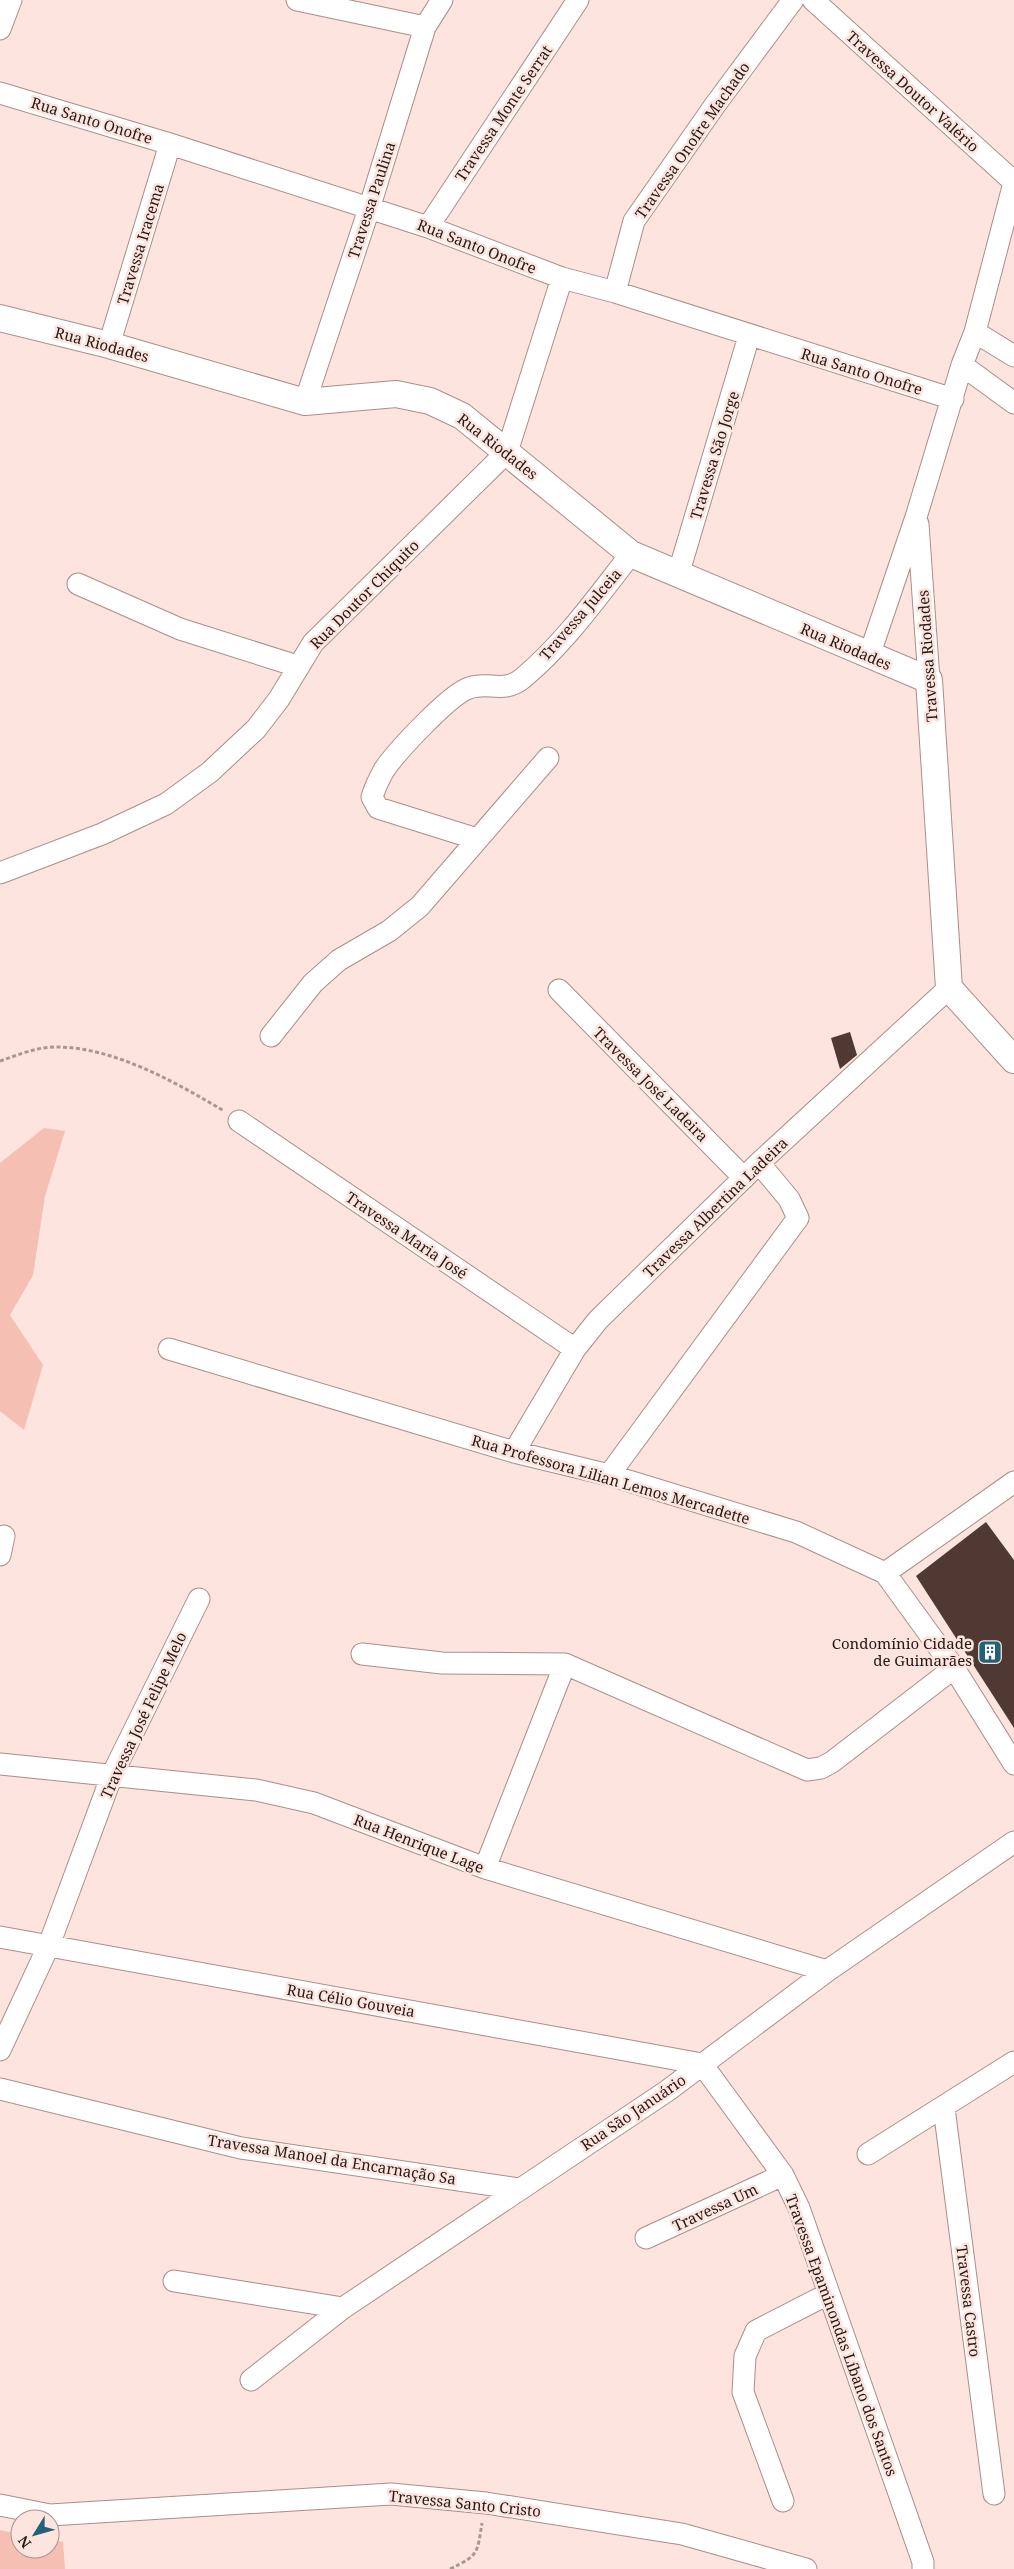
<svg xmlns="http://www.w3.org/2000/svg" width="1014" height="2569" font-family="'Noto Serif',serif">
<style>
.green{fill:#f5c0b3}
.building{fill:#503933}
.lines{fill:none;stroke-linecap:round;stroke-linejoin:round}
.minor-casing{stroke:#ab8e88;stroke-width:23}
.tertiary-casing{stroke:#ab8e88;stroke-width:28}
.path{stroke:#aa9792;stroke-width:3;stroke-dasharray:4 2.5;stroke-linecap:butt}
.minor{stroke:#fff;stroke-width:21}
.tertiary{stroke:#fff;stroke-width:26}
.labels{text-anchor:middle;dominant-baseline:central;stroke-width:5;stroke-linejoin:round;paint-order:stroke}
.street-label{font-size:15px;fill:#231916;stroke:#fde4de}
.poi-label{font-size:15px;fill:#231916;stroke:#fde4de;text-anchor:end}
</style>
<rect width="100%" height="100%" fill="#fde4de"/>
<path class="green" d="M44,1128L65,1131L45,1196L33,1275L10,1315L43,1365L24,1430L0,1411V1163Z
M0,2530L20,2534V2549H50V2539L63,2542L65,2569H0Z"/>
<path class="building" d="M850,1032L857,1055L840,1069L831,1038Z
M986,1522L1014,1560V1728L916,1576Z"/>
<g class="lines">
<g class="minor-casing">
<path id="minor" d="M297,0L425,27
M813,0L1014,182
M0,29L11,0
M0,93L170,144L428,227L562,278L615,292L953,399
M428,227L578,0
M615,292L634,221L715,105L793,0
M975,332L1014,356
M109,345L170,144
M962,365L1014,403
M305,402L369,209L425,27L442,0
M918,524L929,680
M678,575L749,336
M78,584L180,629L297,666
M869,656L917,514L962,365L975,332L1014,183
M477,839L378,808L372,797C375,787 379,779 384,770C396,752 450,694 469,688C489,681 504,694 523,678C565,643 598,596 631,554
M0,873L102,834L166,804L210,772L256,729L279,699L313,643L507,452L562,278
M559,990L744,1178
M271,1036L313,983L339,960L389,931L420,906L548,758
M239,1121L575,1349
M169,1349L514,1452L609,1475L796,1532L885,1573L954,1668L1014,1764
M514,1452L575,1349L598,1320L759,1163L949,988
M609,1475L798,1218L789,1199L759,1163
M0,1555L4,1536
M885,1573L1014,1482
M362,1654L442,1663L565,1664L807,1770L821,1768L832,1762L954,1668
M0,1764L256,1790L314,1803L485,1868L827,1971
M485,1868L565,1664
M0,1937L702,2064L783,2175L799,2208L923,2562V2569
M0,2050L49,1945L112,1775L199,1599
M0,2089L241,2148L519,2189
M944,2108L994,2494
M868,2154L1014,2062
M646,2238L783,2175
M174,2281L343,2308
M251,2380L343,2308L667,2091L827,1971L1014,1842
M783,2501L743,2392L745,2356L756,2331L828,2294
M0,2505L50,2515L391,2494L486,2503L682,2534L806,2569"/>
</g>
<g class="tertiary-casing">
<path id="tertiary" d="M0,318L109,345L305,402L396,394L430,401L462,416L631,554L929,680L949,988L1014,1060"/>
</g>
<path class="path" d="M0,1061C18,1055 36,1047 56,1047C114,1047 175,1082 224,1111
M450,2569C479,2555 477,2554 482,2523"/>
<use href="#minor" class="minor"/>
<use href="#tertiary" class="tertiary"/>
</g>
<defs>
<g id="building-square" transform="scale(1.25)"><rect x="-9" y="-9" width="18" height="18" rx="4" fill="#206376" stroke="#fde4de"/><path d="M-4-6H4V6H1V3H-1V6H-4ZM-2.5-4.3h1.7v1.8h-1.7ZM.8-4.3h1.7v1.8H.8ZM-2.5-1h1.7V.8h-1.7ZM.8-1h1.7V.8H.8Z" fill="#fff"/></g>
</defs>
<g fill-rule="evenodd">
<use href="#building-square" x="990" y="1652"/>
</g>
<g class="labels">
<g class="street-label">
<text transform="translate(913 91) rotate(42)">Travessa Doutor Valério</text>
<text transform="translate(503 113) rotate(-56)">Travessa Monte Serrat</text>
<text transform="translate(92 120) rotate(17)">Rua Santo Onofre</text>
<text transform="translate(692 140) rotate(-55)">Travessa Onofre Machado</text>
<text transform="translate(371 200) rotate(-72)">Travessa Paulina</text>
<text transform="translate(140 244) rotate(-73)">Travessa Iracema</text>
<text transform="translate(477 246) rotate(21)">Rua Santo Onofre</text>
<text transform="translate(102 344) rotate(15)">Rua Riodades</text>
<text transform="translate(862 371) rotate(17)">Rua Santo Onofre</text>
<text transform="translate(498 446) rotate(38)">Rua Riodades</text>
<text transform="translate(714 455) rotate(-73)">Travessa São Jorge</text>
<text transform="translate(364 594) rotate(-45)">Rua Doutor Chiquito</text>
<text transform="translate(580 614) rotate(-49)">Travessa Julceia</text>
<text transform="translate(846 646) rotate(23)">Rua Riodades</text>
<text transform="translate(927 656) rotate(-94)">Travessa Riodades</text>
<text transform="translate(651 1084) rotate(45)">Travessa José Ladeira</text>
<text transform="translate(715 1207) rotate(-44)">Travessa Albertina Ladeira</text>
<text transform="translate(407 1235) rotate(34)">Travessa Maria José</text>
<text transform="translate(611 1479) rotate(16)">Rua Professora Lilian Lemos Mercadette</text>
<text transform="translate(143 1715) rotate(-65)">Travessa José Felipe Melo</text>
<text transform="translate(419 1843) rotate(21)">Rua Henrique Lage</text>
<text transform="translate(351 2000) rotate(10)">Rua Célio Gouveia</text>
<text transform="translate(633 2112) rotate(-34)">Rua São Januário</text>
<text transform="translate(332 2159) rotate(9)">Travessa Manoel da Encarnação Sa</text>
<text transform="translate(715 2207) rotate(-25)">Travessa Um</text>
<text transform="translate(969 2301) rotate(83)">Travessa Castro</text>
<text transform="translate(842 2335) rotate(70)">Travessa Epaminondas Líbano dos Santos</text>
<text transform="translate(465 2503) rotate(6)">Travessa Santo Cristo</text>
</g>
<g class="poi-label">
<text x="972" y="1643">Condomínio Cidade<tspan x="972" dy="17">de Guimarães</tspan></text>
</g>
</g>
<g transform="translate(35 2534) rotate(233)"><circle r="24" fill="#fde4de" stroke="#a6938e"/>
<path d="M0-4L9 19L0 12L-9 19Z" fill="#206376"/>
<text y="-8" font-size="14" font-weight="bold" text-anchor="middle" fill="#231916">N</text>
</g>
</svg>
